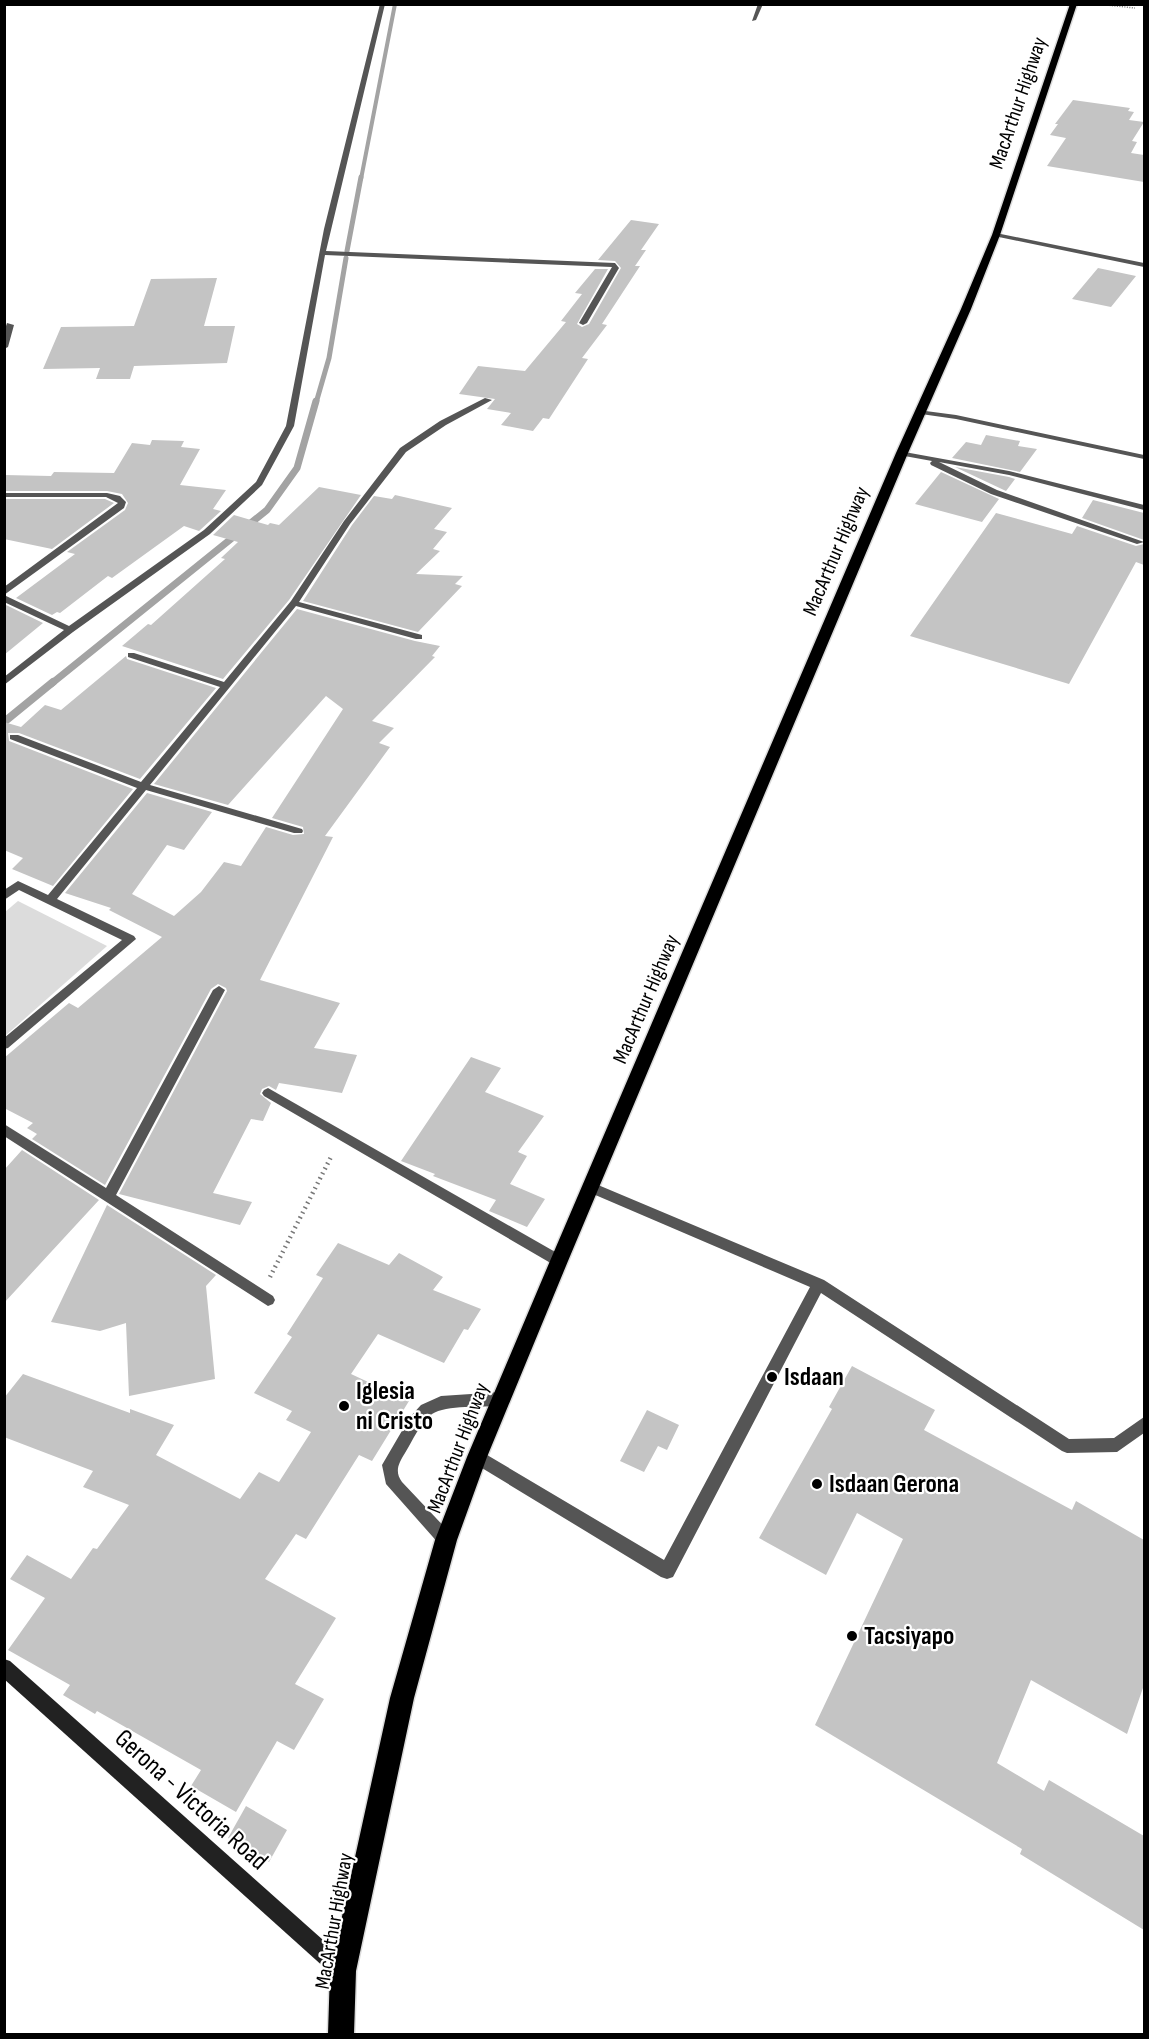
<svg xmlns="http://www.w3.org/2000/svg" width="1149" height="2039" font-family="'Sofia Sans Condensed',sans-serif">
<style>
.green{fill:#dcdcdc}
.lines{fill:none;stroke-linecap:round;stroke-linejoin:round}
.stream-far3{stroke:#a3a3a3;stroke-width:4}
.stream-far2{stroke:#a3a3a3;stroke-width:5}
.stream-far1{stroke:#a3a3a3;stroke-width:7}
.stream{stroke:#a3a3a3;stroke-width:8}
.building{fill:#c4c4c4}
.trunk-casing{stroke:#dbdbdb;stroke-width:3}
.path-far1{stroke:#777;stroke-width:1.5;stroke-dasharray:1 1.5;stroke-linecap:butt}
.path{stroke:#777;stroke-width:4.5;stroke-dasharray:1.5 4;stroke-linecap:butt}
.service{fill:#555;fill-rule:evenodd}
.minor{fill:#555;fill-rule:evenodd}
.secondary{fill:#222;fill-rule:evenodd}
.trunk{fill:#000;fill-rule:evenodd}
.poi-dot{fill:#000;stroke:#fff;stroke-width:2}
.labels{text-anchor:middle;dominant-baseline:central;stroke-width:4.5;stroke-linejoin:round;paint-order:stroke}
.street-label{font-size:21px;fill:#000;stroke:#fff}
.near-poi-label{font-size:26px;font-weight:bold;fill:#000;stroke:#fff;text-anchor:start}
.near-street-label{font-size:26px;fill:#000;stroke:#fff}
</style>
<rect width="100%" height="100%" fill="#fff"/>
<path class="green" d="M18,901L107,946L5,1036V912Z"/>
<g class="lines">
<path class="stream-far3" d="M361,179L395,4"/>
<path class="stream-far2" d="M347,251L361,177
M316,403L329,358L346,258"/>
<path class="stream-far1" d="M51,684L267,510L297,468L316,401"/>
<path class="stream" d="M4,722L53,682"/>
</g>
<path class="building" d="M1073,100L1130,108L1128,111L1134,112L1129,120L1144,122L1132,141L1137,142L1131,153L1144,155V182L1047,166L1066,138L1050,135L1058,124H1055Z
M631,220L659,224L641,250H646L635,266H640L602,324L607,325L582,358L588,359L549,419L543,418L533,431L501,425L511,413L487,409L495,399L459,394L478,366L525,371L566,322L561,321L582,294L575,293L595,269H608L577,324L582,327L589,324L621,268L615,261L598,260Z
M1098,268L1136,276L1111,307L1072,299Z
M217,278L204,326H235L227,363L134,366L130,379H96L100,368L43,369L61,327L134,326L151,279Z
M986,435L1020,441L1018,446L1037,449L1020,472L952,458L966,442L981,445Z
M152,440L184,441L181,447L200,449L180,485L226,490L213,509L221,511L199,531L184,526L112,578L108,576L60,613L57,612L52,615L16,598L75,554L67,552L125,510L128,503L122,494L107,491H4V475L51,476L54,472L114,473L132,443L150,445Z
M955,467L1009,477L1015,479L1006,491Z
M941,472L999,499L982,522L915,504Z
M319,487L361,495L289,600L223,679L122,646L148,624L151,625L225,559L221,558L238,542L213,535L234,515L268,525L270,523L279,525Z
M395,495L452,508L434,529L447,532L433,549L440,551L416,574L463,576L455,584L462,586L418,632L303,601L352,525L374,496L392,499Z
M4,499H105L114,503L52,549L4,539Z
M1093,500L1144,513V540L1082,518Z
M996,513L1072,534L1077,526L1136,546L1144,544V565L1136,562L1069,684L910,636Z
M6,605L43,623L4,655V606Z
M297,609L415,641L440,646L432,656L435,657L372,721L394,728L379,743L390,747L325,836L333,837L260,980L340,1003L314,1048L357,1055L342,1093L279,1083L276,1090L269,1086L262,1089L260,1094L271,1103L263,1121L251,1119L213,1193L252,1202L240,1225L119,1194L227,991L226,988L218,984L211,989L105,1185L32,1139L37,1134L27,1128L33,1123L4,1108V1058L69,1003L78,1008L162,937L109,910L111,908L65,893L147,793L212,812L184,850L167,845L132,894L174,916L201,892L224,862L241,866L266,827L293,835L304,834L303,827L272,818L343,709L326,696L228,805L154,784Z
M126,656L127,659L216,688L140,779L19,733H8L9,741L133,789L53,886L12,869L23,858L4,850V722L21,727L45,705L61,710Z
M471,1057L501,1068L485,1092L544,1116L518,1152L527,1156L510,1184L545,1199L527,1227L489,1211L496,1200L433,1176L435,1174L401,1161Z
M22,1150L99,1200L4,1303V1170Z
M107,1205L216,1275L206,1286L215,1379L129,1396L126,1323L100,1331L51,1322Z
M338,1243L389,1265L399,1253L443,1277L433,1290L481,1309L468,1330L464,1329L444,1363L378,1334L351,1374L409,1401L372,1461L359,1455L306,1539L296,1534L265,1579L336,1618L295,1684L324,1699L294,1750L277,1741L236,1812L191,1786L201,1770L97,1711L95,1714L63,1695L70,1685L8,1650L45,1598L10,1579L27,1555L71,1579L93,1548L97,1549L129,1505L83,1487L93,1471L4,1437V1398L23,1374L130,1413V1409L174,1425L156,1455L240,1499L259,1472L279,1482L311,1432L286,1420L292,1411L254,1393L292,1337L287,1334L323,1278L316,1275Z
M852,1366L935,1410L924,1430L1072,1510L1076,1501L1144,1540V1685L1127,1734L1031,1680L997,1763L1044,1791L1049,1780L1144,1836V1930L1020,1854L1022,1849L815,1725L903,1539L857,1513L826,1575L759,1538L832,1409L829,1407Z
M647,1410L679,1425L667,1450L658,1446L644,1472L620,1461Z
M246,1806L287,1830L269,1862L228,1838Z"/>
<g class="lines">
<g class="trunk-casing">
<path id="trunk" d="M1070,4H1077L1000,235L971,309L908,453L568,1261L487,1457L457,1540L414,1698L356,1971L354,2034H328L330,1971L390,1698L435,1540L467,1457L550,1261L896,453L961,309L992,235Z"/>
</g>
<path class="path-far1" d="M1097,4L1135,8"/>
<path class="path" d="M270,1277L332,1155"/>
<path class="service" d="M996,233L1144,263V267L994,236V234Z
M918,410L956,415L1144,455V459L956,419L921,414H918Z
M899,451L1009,471L1144,505V510L1009,475L939,462L997,490L1144,542L1137,544L991,494L931,465L930,463L932,461L899,455Z
M591,1182L824,1280L1069,1439L1114,1438L1144,1417V1433L1117,1452L1067,1453L1062,1451L821,1293L673,1577L667,1579L661,1577L472,1462L469,1457L472,1452L477,1450L482,1452L664,1560L810,1287L586,1191L584,1187L586,1183Z
M501,1392L506,1394L508,1399L506,1404L501,1406C483,1407 446,1405 432,1414C420,1423 413,1440 405,1453C399,1463 394,1471 402,1482L452,1535L454,1540L452,1545L446,1548L440,1545L386,1484L382,1465L410,1417L421,1405L441,1396Z"/>
<path class="minor" d="M380,4H385L326,251L615,263L619,268L587,323L583,325L579,323L612,267L325,255L294,426L262,485L210,534L73,632L4,685V677L64,630L4,602V595L69,626L204,530L256,482L286,426L324,229Z
M758,4H763L756,20L752,21Z
M7,323L14,325L8,347L4,349V332Z
M485,398L492,400L446,425L406,452L350,524L299,602L422,635V639H416L296,606L150,785L302,829L303,831L302,833H294L146,790L57,899L134,936L136,939L8,1048L4,1049V1038L122,940L19,890L4,900V890L18,881L48,895L137,788L10,739V735H18L141,782L220,687L128,657V653H134L224,682L291,601L344,521L400,448L440,421Z
M4,493H107L120,496L126,502L124,508L4,595V587L118,503L106,497H4Z
M219,986L225,990L116,1195L273,1296L275,1300L273,1304L268,1306L4,1136V1124L106,1188L213,990Z
M268,1088L564,1257L566,1261L564,1265L559,1267L554,1265L264,1096L262,1093L264,1090Z"/>
<path class="secondary" d="M4,1659L10,1661L350,1964L352,1971L350,1978L343,1980L336,1978L4,1679Z"/>
<use href="#trunk" class="trunk"/>
</g>
<g class="poi-dot">
<circle cx="772" cy="1377" r="6"/>
<circle cx="344" cy="1406" r="6"/>
<circle cx="817" cy="1484" r="6"/>
<circle cx="852" cy="1636" r="6"/>
</g>
<g class="labels">
<g class="street-label">
<text transform="translate(1018 103) rotate(-71)">MacArthur Highway</text>
<text transform="translate(836 551) rotate(-67)">MacArthur Highway</text>
<text transform="translate(646 999) rotate(-67)">MacArthur Highway</text>
<text transform="translate(458 1448) rotate(-69)">MacArthur Highway</text>
<text transform="translate(334 1921) rotate(-80)">MacArthur Highway</text>
</g>
<g class="near-poi-label">
<text x="784" y="1377">Isdaan</text>
<text x="356" y="1391">Iglesia<tspan x="356" dy="30">ni Cristo</tspan></text>
<text x="829" y="1484">Isdaan Gerona</text>
<text x="864" y="1636">Tacsiyapo</text>
</g>
<g class="near-street-label">
<text transform="translate(191 1800) rotate(42)">Gerona - Victoria Road</text>
</g>
</g>
<rect width="1149" height="2039" fill="none" stroke="#000000" stroke-width="12"/>
</svg>
